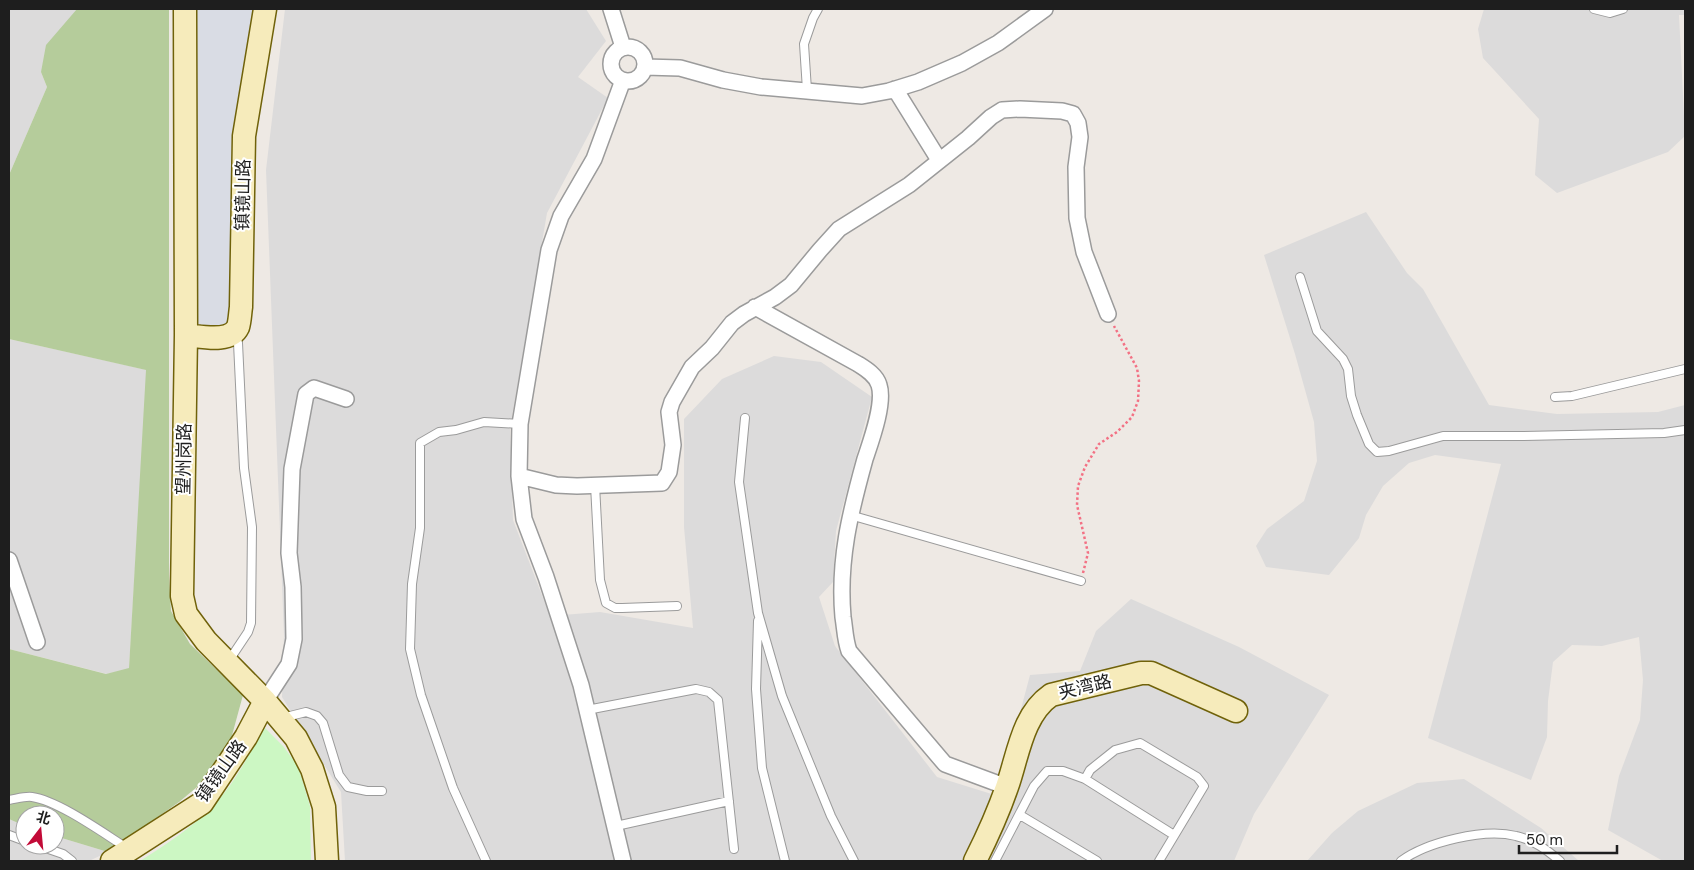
<svg xmlns="http://www.w3.org/2000/svg" width="1694" height="870" font-family="'DM Sans','Noto Sans SC',sans-serif">
<style>
.residential{fill:#dcdbdb}
.forest{fill:#b5cc9b}
.park{fill:#ccf7c3}
.plaza{fill:#d9dce4}
.lines{fill:none;stroke-linecap:round;stroke-linejoin:round}
.lane-casing{stroke:#9b9b9b;stroke-width:10}
.street-casing{stroke:#9b9b9b;stroke-width:18}
.secondary-casing{stroke:#70620a;stroke-width:25}
.path{stroke:#f37184;stroke-width:2.5;stroke-dasharray:2.5 2.5;stroke-linecap:butt}
.lane{stroke:#fff;stroke-width:8}
.street{stroke:#fff;stroke-width:15}
.secondary{stroke:#f6ebbb;stroke-width:22}
.labels{text-anchor:middle;dominant-baseline:central;stroke-width:4;stroke-linejoin:round;paint-order:stroke}
.street-label{font-size:18px;fill:#1e1e1e;stroke:#fff}
</style>
<rect width="100%" height="100%" fill="#eee9e4"/>
<path class="residential" d="M9,9H77L41,72L47,87L9,175Z
M285,9H586L606,41L578,77L608,98L547,213L510,428L513,520L550,616L600,612L693,628L684,527V419L722,379L774,356L821,362L872,397L836,531L833,582L819,597L835,646L937,777L998,796L1030,675L1080,671L1096,631L1131,599L1239,647L1329,695L1254,814L1234,861H345L341,792L282,697L284,635L266,170Z
M1484,9H1685V15H1679L1685,136L1668,152L1557,193L1535,175L1539,119L1483,58L1478,29Z
M1366,212L1407,273L1423,289L1489,405L1557,414L1658,412L1685,405V861H1663L1608,830L1619,776L1640,720L1643,680L1639,637L1602,646L1572,645L1553,662L1548,701L1547,737L1531,780L1428,738L1501,464L1435,455L1409,463L1383,486L1366,515L1359,538L1329,575L1266,567L1256,546L1267,529L1304,501L1317,461L1314,422L1295,354L1264,255Z
M9,339L147,370L129,669L107,674L9,649Z
M1464,779L1541,828L1579,861H1307L1332,833L1358,811L1417,783Z
M9,819L25,826V845H55V836L108,852L89,861H9Z"/>
<path class="forest" d="M77,9H169V575L171,611L190,644L243,695L231,739L203,782L179,802L108,852L55,836V815H25V826L9,819V649L106,674L129,668L146,370L9,339V175L47,87L41,72L46,45Z"/>
<path class="park" d="M264,727L283,746L298,766L310,806L311,861H140C165,845 190,829 211,808C234,785 249,755 264,727Z"/>
<path class="plaza" d="M190,9H255L238,299L227,326L216,329L199,326L193,321Z"/>
<g class="lines">
<g class="lane-casing">
<path id="lane" d="M1594,9L1610,13L1623,9
M807,90L804,44L813,18L818,9
M1300,277L1317,331L1343,359L1348,369L1351,396L1357,415L1369,444L1377,452L1389,451L1443,436H1522L1664,433L1685,430
M1555,397L1572,396L1685,369
M745,418L739,482L758,613L782,696L831,816L854,861
M595,485L600,580L606,603L615,608H622L677,606
M850,515L1081,581
M758,621L756,689L762,768L785,861
M228,662L248,632L251,623L252,527L244,468L238,343L235,333
M587,710L696,689L709,692L718,700L734,849
M282,718L306,712L317,716L323,723L339,775L348,787L367,791H382
M1085,779L1090,770L1115,750L1140,743L1197,777L1204,786L1159,861
M9,800C16,799 25,796 32,797C59,801 103,833 127,848
M1020,815L1097,861
M616,826L729,801
M9,835L25,841
M37,845L63,854L72,861
M486,861L453,788L421,695L410,649L412,584L420,528V443L439,432L456,430L484,422L520,424
M995,861L1034,786L1047,771H1063L1085,779L1174,835
M1401,861C1427,842 1484,828 1516,836C1534,840 1547,850 1560,861"/>
</g>
<g class="street-casing">
<path id="street" d="M611,9L623,47
M611 64a17 17 0 1 1 34 0a17 17 0 1 1-34 0Z
M645,67L680,68L723,80L761,87L862,96L889,91L918,82L962,63L998,43L1045,9
M623,80L594,159L561,216L549,250L520,424L519,476L524,519L546,577L581,685L623,861
M895,89L939,160
M755,307L858,364C866,369 876,375 879,385C885,403 871,441 865,459C850,513 838,561 843,617C845,629 845,640 849,651L945,764L1007,787
M519,476L556,485L577,486L662,483L669,472L673,445L669,412L672,402L692,367L712,348L732,323L744,314L775,297L791,285L820,250L839,229L909,185L968,138L991,117L1002,110L1020,109L1062,111L1073,114L1078,123L1080,137L1076,167L1077,218L1084,252L1108,314
M9,560L37,642
M265,701L289,664L294,639L293,587L289,553L292,469L306,394L314,388L346,399"/>
</g>
<g class="secondary-casing">
<path id="secondary" d="M185,9L186,335L182,596L186,614L206,641L265,701L296,738L312,769L324,807L327,861
M186,335C200,336 230,344 238,327C240,321 240,313 241,307L244,136L265,9
M112,861L202,803L246,737L265,701
M975,861C987,837 998,813 1007,787C1018,756 1022,715 1051,695L1141,673H1151L1236,711"/>
</g>
<path class="path" d="M1083,573L1088,553L1077,505L1078,486L1085,467L1099,444L1117,432L1132,417L1138,401L1139,381L1137,368L1114,326"/>
<use href="#lane" class="lane"/>
<use href="#street" class="street"/>
<use href="#secondary" class="secondary"/>
</g>
<g class="labels">
<g class="street-label">
<text transform="translate(243 195) rotate(-89)">镇镜山路</text>
<text transform="translate(184 459) rotate(-89)">望州岗路</text>
<text transform="translate(1085 687) rotate(-14)">夹湾路</text>
<text transform="translate(221 771) rotate(-54)">镇镜山路</text>
</g>
</g>
<rect width="1694" height="870" fill="none" stroke="#1e1e1e" stroke-width="20"/>
<g transform="translate(40 830) rotate(16)"><circle r="24" fill="#ffffff" stroke="#a5a5a5"/>
<path d="M0-4L9 19L0 12L-9 19Z" fill="#c20a37"/>
<text y="-8" font-size="14" font-weight="bold" text-anchor="middle" fill="#1e1e1e">北</text>
</g>
<path d="M1519 845v8h98v-8" fill="none" stroke="#1e1e1e" stroke-width="2.5"/>
<text x="1526" y="845" font-size="15" fill="#1e1e1e" stroke="#ffffff" stroke-width="4" paint-order="stroke">50 m</text>
</svg>
